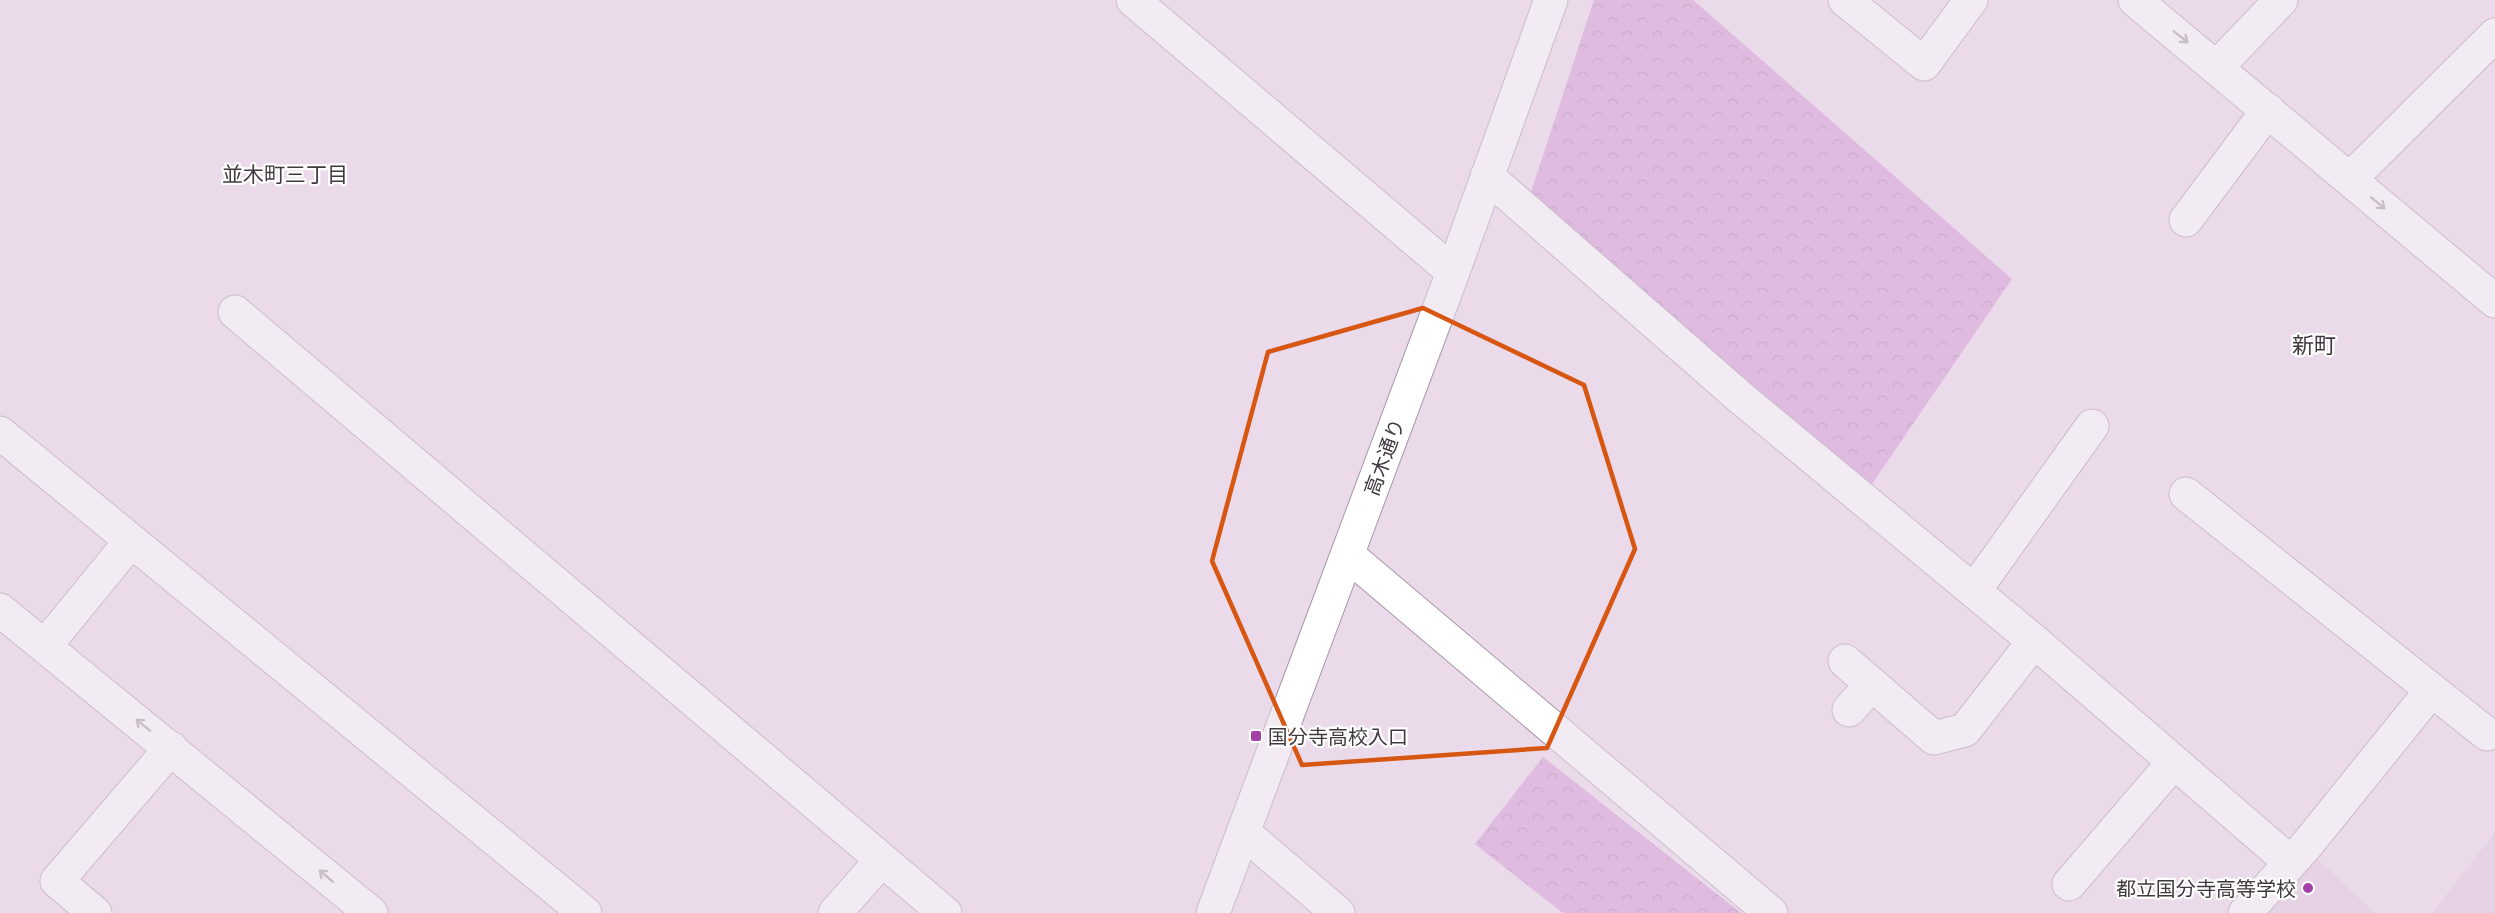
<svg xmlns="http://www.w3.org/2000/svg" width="2495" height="913" font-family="'Noto Sans','Noto Sans JP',sans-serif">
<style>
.built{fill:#e1cbe1}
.forest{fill:url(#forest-crowns)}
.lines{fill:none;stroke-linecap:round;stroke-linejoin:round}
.minor-casing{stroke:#a798a7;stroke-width:35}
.minor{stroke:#fff;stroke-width:33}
.oneway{stroke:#a09ca0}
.marked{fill:none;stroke:#d75611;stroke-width:4.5;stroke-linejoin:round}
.poi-dot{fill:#a341a8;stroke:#fff;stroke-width:2}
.labels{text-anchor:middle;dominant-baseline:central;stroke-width:4.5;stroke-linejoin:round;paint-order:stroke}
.street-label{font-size:20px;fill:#403a40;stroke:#fff}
.poi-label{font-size:20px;fill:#403a40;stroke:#fff;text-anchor:start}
.neighbourhood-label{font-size:21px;fill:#403a40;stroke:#fff}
.quarter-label{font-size:22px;fill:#403a40;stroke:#fff}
</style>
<defs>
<pattern id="forest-crowns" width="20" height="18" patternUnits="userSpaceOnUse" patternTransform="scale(1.5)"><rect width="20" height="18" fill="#d194d3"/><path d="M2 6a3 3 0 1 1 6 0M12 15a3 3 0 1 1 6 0" fill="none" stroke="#ab7aad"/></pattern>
</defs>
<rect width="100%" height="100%" fill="#eadaea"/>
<path class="built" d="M2495,832V913H2432Z
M2305,847L2375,913H2245Z"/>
<path class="forest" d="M1594,0H1693L2012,279L1872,484L1525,210Z
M1543,757L1741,913H1563L1475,844Z"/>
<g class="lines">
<g class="minor-casing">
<path id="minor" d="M1133,0L1453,272
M1845,0L1924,64L1971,0
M2135,0L2495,301
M2217,67L2281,0
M1487,176L1741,398L2034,641L2290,862
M2350,179L2495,35
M2186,220L2268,110
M235,312L945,913
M0,433L585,913
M2186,494L2487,734
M1348,555L1771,913
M1974,591L2092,426
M0,610L371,913
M45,646L131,541
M1845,661L1934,738L1965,730L2034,641
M1849,710L1872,684
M1243,832L1338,913
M2069,884L2174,762
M95,913L57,881L171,748
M835,913L881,861
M1213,913L1453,272L1551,0
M2245,913L2305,847L2431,691"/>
</g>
<use href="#minor" class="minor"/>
</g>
<defs><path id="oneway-shaft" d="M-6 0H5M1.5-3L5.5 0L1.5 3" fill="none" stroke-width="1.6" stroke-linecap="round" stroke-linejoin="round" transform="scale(1.5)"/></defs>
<g class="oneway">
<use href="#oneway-shaft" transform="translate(2181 37) rotate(39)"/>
<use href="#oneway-shaft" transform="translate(2378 203) rotate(40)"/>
<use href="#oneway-shaft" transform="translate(143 725) rotate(-141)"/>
<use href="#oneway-shaft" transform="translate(326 876) rotate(-140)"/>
</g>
<path d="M0 0H2495V913H0ZM1423,308L1584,385L1635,549L1547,748L1302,765L1212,561L1268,352Z" fill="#eadaea" fill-opacity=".55" fill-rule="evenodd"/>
<path class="marked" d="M1423,308L1584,385L1635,549L1547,748L1302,765L1212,561L1268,352Z"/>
<g class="poi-dot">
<rect x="1250" y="730" width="12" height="12" rx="3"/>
<circle cx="2308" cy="888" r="6"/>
</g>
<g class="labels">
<g class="street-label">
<text transform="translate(1384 457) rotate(-70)">高木通り</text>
</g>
<g class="poi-label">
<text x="1268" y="736">国分寺高校入口</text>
<text x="2296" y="888" text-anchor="end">都立国分寺高等学校</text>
</g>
<g class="neighbourhood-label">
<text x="285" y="174">並木町三丁目</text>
</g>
<g class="quarter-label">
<text x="2314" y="344">新町</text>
</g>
</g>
</svg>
